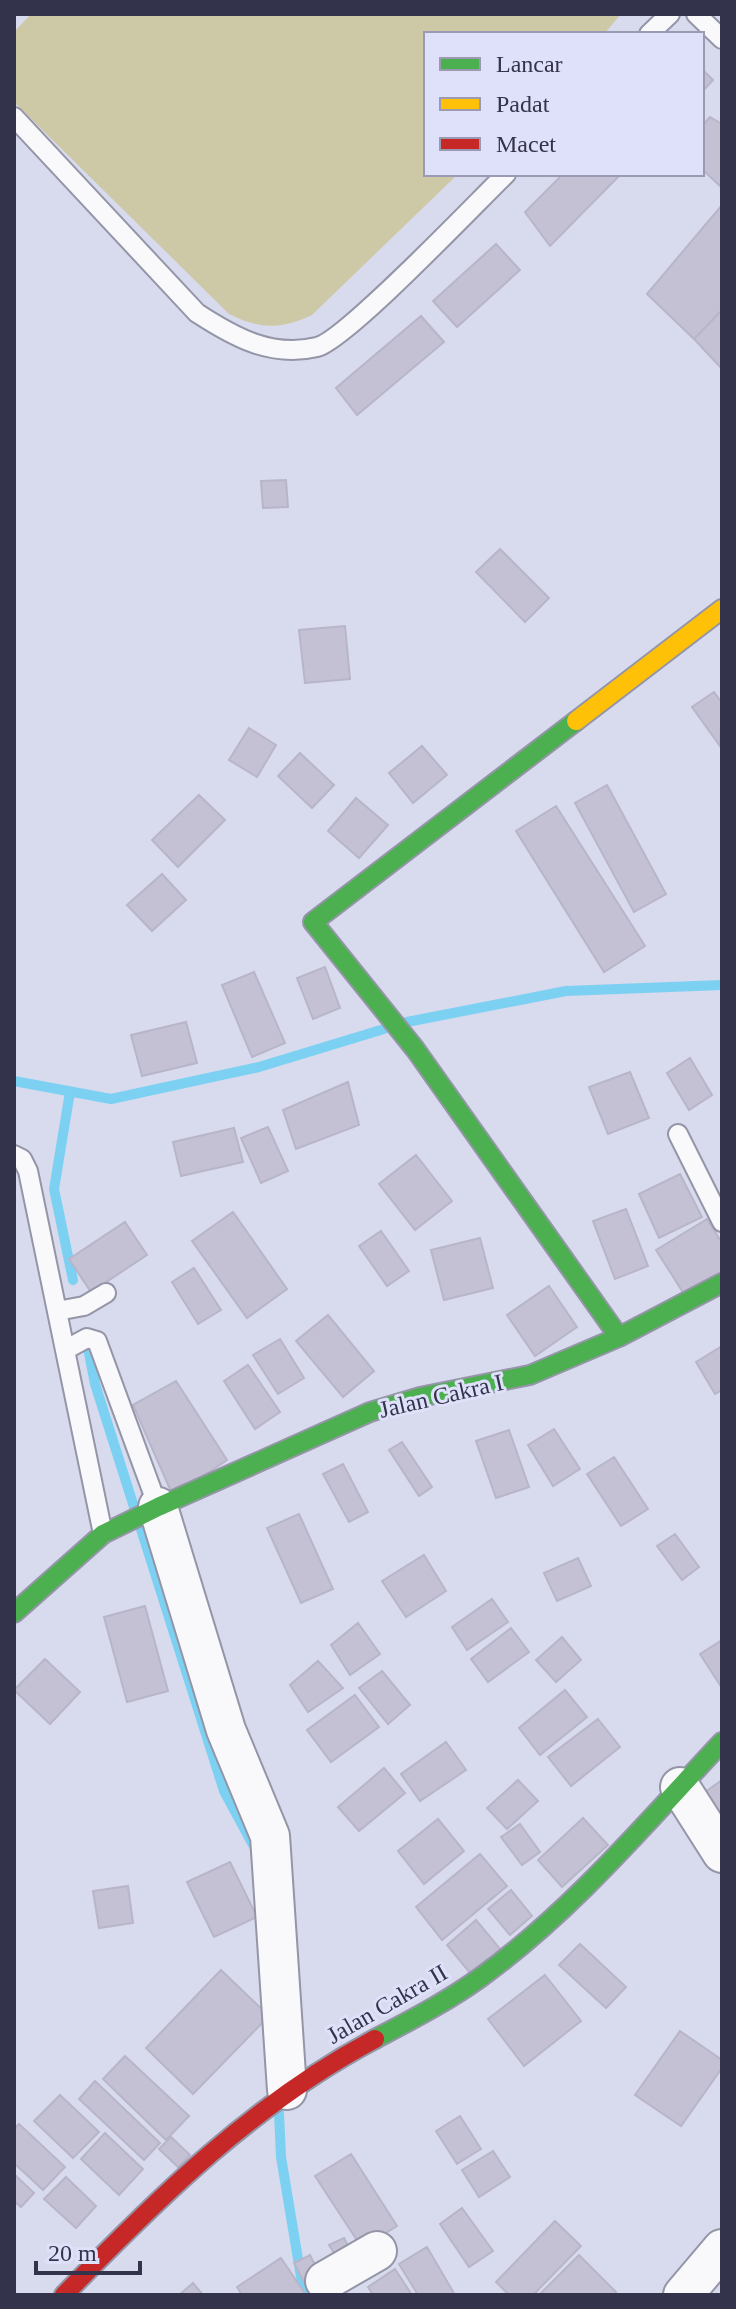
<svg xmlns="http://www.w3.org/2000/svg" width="736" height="2309" font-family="Georgia,serif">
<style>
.green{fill:#cdc9a6}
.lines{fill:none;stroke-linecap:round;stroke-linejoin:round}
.stream{stroke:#7cd1f2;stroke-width:10}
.building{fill:#c4c1d5;stroke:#b9b5c9;stroke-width:2}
.lane-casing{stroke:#9495a7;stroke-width:22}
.street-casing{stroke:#9495a7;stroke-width:42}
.fast-casing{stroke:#9495a7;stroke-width:22}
.slow-casing{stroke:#9495a7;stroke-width:22}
.jam-casing{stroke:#9495a7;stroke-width:22}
.lane{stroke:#f9f9fc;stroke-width:18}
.street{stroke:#f9f9fc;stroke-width:38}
.fast{stroke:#4caf50;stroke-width:18}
.slow{stroke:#ffc107;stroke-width:18}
.jam{stroke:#c62828;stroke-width:18}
.labels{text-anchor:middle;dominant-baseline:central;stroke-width:6;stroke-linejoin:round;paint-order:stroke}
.street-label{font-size:24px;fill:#33344b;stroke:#dfe0f9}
</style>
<rect width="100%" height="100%" fill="#d8daee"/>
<path class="green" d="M31,14H621L604,34H426V174H458L312,315C281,330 259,329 229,314L14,102V32Z"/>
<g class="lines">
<path class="stream" d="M407,1022L566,991L722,985
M14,1081L111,1099L259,1067L384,1029
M70,1092L54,1189L73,1280
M86,1338L95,1384L134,1507
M140,1526L224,1791L257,1852
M279,2113L281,2157L304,2295"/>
</g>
<path class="building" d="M702,69L713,80L702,92Z
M710,117L722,124V188L702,169V126Z
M563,174H621L550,246L525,212Z
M722,205V310L694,339L647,294Z
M496,244L520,270L457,327L433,301Z
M722,310V369L694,339Z
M421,316L444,342L357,415L336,388Z
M286,480L288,507L263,508L261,481Z
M500,549L549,598L525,622L476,572Z
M345,626L350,679L305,683L299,630Z
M714,692L722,703L720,746L692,707Z
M249,728L276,745L257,777L229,760Z
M422,746L447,775L413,803L389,773Z
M300,753L334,785L312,808L278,776Z
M607,785L666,894L634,912L575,803Z
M199,795L225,820L178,867L152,840Z
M356,798L388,825L359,858L328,831Z
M556,806L645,946L604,972L516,831Z
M162,874L186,900L152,931L127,905Z
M325,967L340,1008L313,1019L297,978Z
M254,972L285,1043L252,1057L222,985Z
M186,1022L197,1063L142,1076L131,1035Z
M690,1058L712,1095L689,1110L667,1073Z
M630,1072L649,1118L608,1134L589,1087Z
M348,1082L359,1125L296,1149L283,1110Z
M268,1127L288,1171L261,1183L241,1138Z
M234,1128L243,1162L181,1176L173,1142Z
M416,1155L452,1201L415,1230L379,1184Z
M680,1174L702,1217L659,1238L639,1194Z
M626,1209L648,1266L615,1279L593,1221Z
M233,1212L287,1289L247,1318L192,1241Z
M707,1219L722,1243V1274L686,1297L656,1250Z
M125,1222L147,1255L91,1292L69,1259Z
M381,1231L409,1271L387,1286L359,1246Z
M480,1238L493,1288L444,1300L431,1250Z
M194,1268L221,1310L198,1324L172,1282Z
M549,1286L577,1327L535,1356L507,1315Z
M328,1315L374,1371L343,1397L296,1341Z
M280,1339L304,1378L278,1394L253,1355Z
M722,1346V1390L715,1394L696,1362Z
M248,1365L280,1412L255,1429L224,1381Z
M176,1381L227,1460L173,1496L133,1405Z
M554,1429L580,1469L553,1486L528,1445Z
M509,1430L529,1487L496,1498L476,1441Z
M402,1442L432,1487L419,1496L389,1450Z
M614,1457L648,1509L621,1526L587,1474Z
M343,1464L368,1512L349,1522L323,1474Z
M299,1514L333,1589L301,1603L267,1528Z
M675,1534L699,1567L682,1580L657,1546Z
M424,1555L446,1591L406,1617L382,1581Z
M578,1558L591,1586L557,1601L544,1573Z
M492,1599L508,1622L467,1650L452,1627Z
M145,1606L168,1691L127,1702L104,1617Z
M358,1623L380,1654L350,1675L331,1645Z
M511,1628L529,1652L488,1682L471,1659Z
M562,1637L581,1660L556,1682L536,1660Z
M722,1640V1688L700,1654Z
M45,1659L80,1692L50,1724L14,1690Z
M318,1661L343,1688L308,1712L290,1685Z
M382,1671L410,1705L388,1724L359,1688Z
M565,1690L587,1717L540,1755L519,1728Z
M355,1695L379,1727L331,1762L307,1730Z
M598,1719L620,1747L571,1786L548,1757Z
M446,1742L466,1770L420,1801L401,1774Z
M384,1768L405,1793L359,1831L338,1807Z
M518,1780L538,1801L507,1829L487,1808Z
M722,1780V1825L701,1795Z
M583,1818L608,1845L562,1887L538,1860Z
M438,1819L464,1851L424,1884L398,1851Z
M520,1824L540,1852L522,1865L501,1837Z
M480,1854L507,1886L442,1940L416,1907Z
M230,1862L257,1917L214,1937L187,1882Z
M128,1886L133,1923L99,1928L93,1891Z
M511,1890L532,1916L510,1935L488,1909Z
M476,1920L501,1950L471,1974L447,1945Z
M580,1944L626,1987L606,2008L559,1965Z
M221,1970L269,2016L193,2094L146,2048Z
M545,1975L581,2021L524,2066L488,2019Z
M680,2031L722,2060V2068L681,2126L635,2095Z
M125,2056L189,2116L166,2140L103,2079Z
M95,2081L160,2143L144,2160L79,2099Z
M60,2095L99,2132L73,2158L34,2121Z
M460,2116L481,2149L457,2164L436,2131Z
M19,2124L65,2167L43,2190L14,2163V2129Z
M105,2133L143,2169L119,2195L81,2159Z
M171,2137L190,2155L178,2167L159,2149Z
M493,2151L510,2177L479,2197L462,2170Z
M351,2154L397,2226L362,2248L315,2176Z
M14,2174L34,2193L21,2207L14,2201Z
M66,2177L96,2206L76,2228L44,2199Z
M462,2208L493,2251L469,2267L440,2224Z
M555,2221L581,2246L533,2295H509L496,2282Z
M344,2238L353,2255L339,2261L329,2245Z
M427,2247L455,2295H418L399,2264Z
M310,2255L322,2279L306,2286L294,2263Z
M579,2255L616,2292L613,2295H539Z
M281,2258L306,2295H242L237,2287Z
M395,2269L412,2295H373L368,2287Z
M193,2283L203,2295H179Z"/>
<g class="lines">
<g class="lane-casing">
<path id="lane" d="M696,14L722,39
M649,34L670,14
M14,117L197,313C234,337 271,358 317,347C346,340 476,203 506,174
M678,1134L722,1222
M14,1155L22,1159L28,1171L103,1534
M57,1311L84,1306L106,1293
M65,1350L87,1338L97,1341L158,1507"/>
</g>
<g class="street-casing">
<path id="street" d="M158,1507L226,1730L270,1836L287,2090
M680,1787L722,1853
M325,2281L377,2251
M683,2295L722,2249"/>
</g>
<g class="fast-casing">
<path id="fast" d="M576,721L313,922L415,1049L619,1337
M14,1613L103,1534L158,1507L370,1412L420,1397L530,1375L619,1337L722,1283
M375,2039C411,2020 448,2001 481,1977C572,1911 645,1824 722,1742"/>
</g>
<g class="slow-casing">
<path id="slow" d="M576,721L722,609"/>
</g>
<g class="jam-casing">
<path id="jam" d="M64,2295C159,2197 254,2103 375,2039"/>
</g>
<use href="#lane" class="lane"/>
<use href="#street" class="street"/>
<use href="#fast" class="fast"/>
<use href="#slow" class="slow"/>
<use href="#jam" class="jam"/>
</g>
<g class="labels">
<g class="street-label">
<text transform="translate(441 1396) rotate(-13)">Jalan Cakra I</text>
<text transform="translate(387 2004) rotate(-30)">Jalan Cakra II</text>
</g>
</g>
<rect width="736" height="2309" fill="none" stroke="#33344b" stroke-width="32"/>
<rect x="424" y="32" width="280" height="144" fill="#dfe0f9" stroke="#9a9bb3" stroke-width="2"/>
<rect x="440" y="58" width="40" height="12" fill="#4caf50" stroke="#9a9bb3" stroke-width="2"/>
<text x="496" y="72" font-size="24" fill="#33344b">Lancar</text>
<rect x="440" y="98" width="40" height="12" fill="#ffc107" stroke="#9a9bb3" stroke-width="2"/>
<text x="496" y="112" font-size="24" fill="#33344b">Padat</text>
<rect x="440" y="138" width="40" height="12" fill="#c62828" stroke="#9a9bb3" stroke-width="2"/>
<text x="496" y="152" font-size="24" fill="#33344b">Macet</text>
<path d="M36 2261v12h104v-12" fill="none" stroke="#33344b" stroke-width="4"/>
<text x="48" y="2261" font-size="24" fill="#33344b" stroke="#dfe0f9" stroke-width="6" paint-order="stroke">20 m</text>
</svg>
